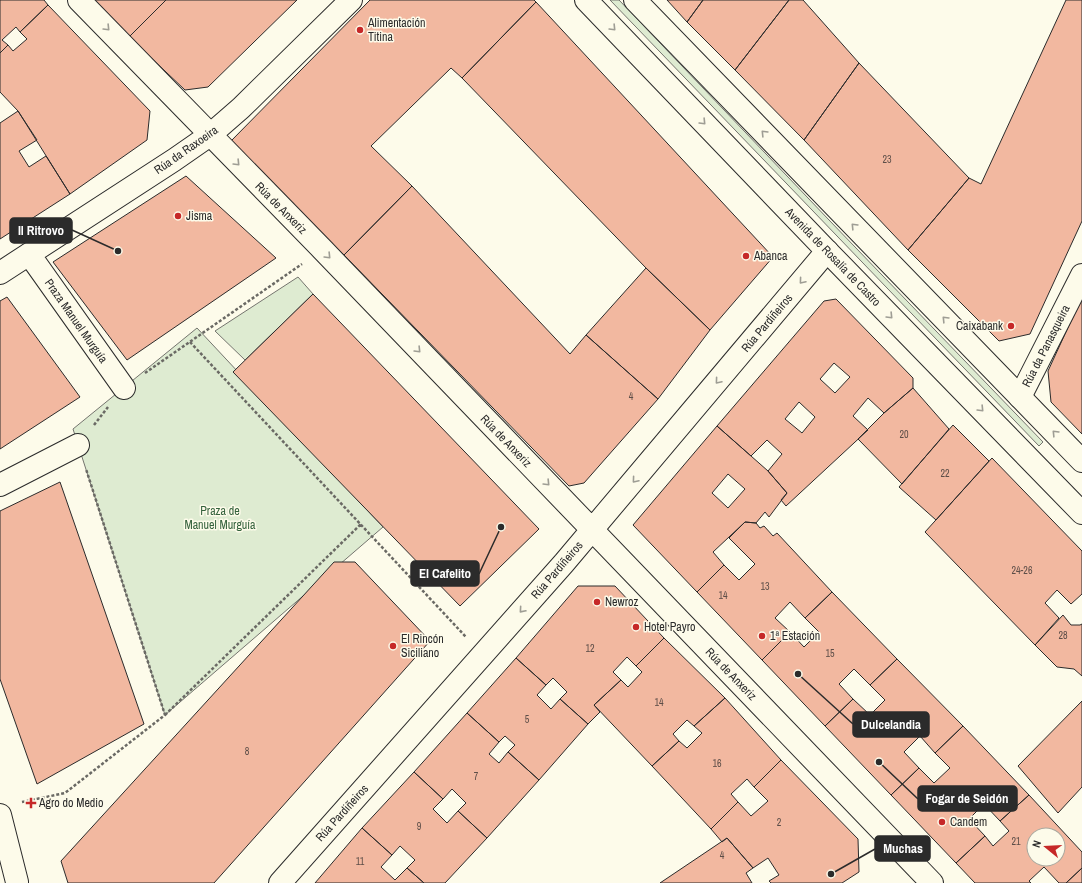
<svg xmlns="http://www.w3.org/2000/svg" width="1082" height="883" font-family="'Archivo Narrow',sans-serif">
<style>
.green{fill:#deebd1;stroke:#74746e}
.building{fill:#f2b8a0;stroke:#2b2b2b;fill-rule:evenodd}
.lines{fill:none;stroke-linecap:round;stroke-linejoin:round}
.minor-casing{stroke:#2b2b2b;stroke-width:24}
.trunk-casing{stroke:#2b2b2b;stroke-width:24}
.path{stroke:#6a6964;stroke-width:2.5;stroke-dasharray:3 2;stroke-linecap:butt}
.minor{stroke:#fdfbea;stroke-width:22}
.trunk{stroke:#fdfbea;stroke-width:22}
.oneway{stroke:#9e9d94}
.poi-dot{fill:#c62828;stroke:#fdfbea;stroke-width:1.5}
.labels{text-anchor:middle;dominant-baseline:central;stroke-width:3;stroke-linejoin:round;paint-order:stroke}
.number-label{font-size:10px;fill:#5d4e48}
.poi-label{font-size:12px;fill:#2b2b2b;stroke:#fdfbea;text-anchor:start}
.street-label{font-size:12px;fill:#2b2b2b;stroke:#fdfbea}
.park-label{font-size:12px;fill:#34623c;stroke:#fdfbea}
.leader{fill:none;stroke:#2b2b2b;stroke-width:1.5}
.callout-dot{fill:#2b2b2b;stroke:#fdfbea;stroke-width:1.5}
.callout{fill:#2b2b2b;stroke:#2b2b2b;stroke-width:1.5}
.callout-label{font-size:13px;text-anchor:middle;font-weight:bold;fill:#fff}
</style>
<rect width="100%" height="100%" fill="#fdfbea"/>
<path class="green" d="M610,0H619L829,220L1043,442L1039,446Z
M298,277L313,294L245,360L215,331Z
M197,328L383,527L165,715L73,429Z"/>
<path class="building" d="M0,0H44L48,5L20,32L16,27L2,40L8,45L0,53Z
M93,0H166L129,37Z
M166,0H297L208,87L185,90L129,37Z
M370,0H534L536,2L462,78L451,68L371,146L412,186L344,255L230,142Z
M667,0H703L687,22Z
M703,0H789L735,70L687,22Z
M789,0H803L859,63L804,140L735,70Z
M1066,0H1082V221L1030,334L999,341L908,250L969,178L981,184Z
M536,2L773,257L710,330L646,268L462,78Z
M48,5L150,111L147,140L70,194L18,111L0,92V53L8,45L13,51L27,39L20,32Z
M859,63L969,178L908,250L804,140Z
M18,111L37,140L19,151L29,167L46,156L70,194L0,239V123Z
M186,176L276,258L127,360L53,262Z
M412,186L570,354L586,335L658,399L584,483L569,486L344,255Z
M646,268L710,330L658,399L586,335Z
M313,294L539,529L460,606L233,372Z
M7,297L80,397L0,449V301Z
M1082,297V434L1051,402L1048,371Z
M836,299L913,378V388L884,413L868,398L853,416L868,430L786,506L781,500L787,493L768,471L782,454L767,440L751,456L717,426L824,301ZM834,363L850,377L835,393L820,379ZM799,402L815,417L802,433L785,419Z
M913,388L949,429L902,484L858,439L884,413Z
M953,425L989,461L936,520L899,487Z
M717,426L768,471L787,493L769,517L765,512L756,523L745,522L713,552L724,565L697,592L633,525ZM728,474L745,489L728,508L712,493Z
M992,458L1082,551V594L1071,604L1057,590L1045,603L1059,618L1035,645L925,532Z
M60,482L144,724L37,784L0,679V511Z
M745,522L756,523L760,528L764,526L773,536L777,533L832,592L805,618L790,602L775,618L790,632L762,660L697,592L724,565L739,580L755,564L729,538Z
M334,562H355L430,641L214,883H68L61,861Z
M578,586H615L664,638L636,666L627,657L613,672L621,680L594,705L600,712L588,724L560,699L567,692L553,678L546,685L516,658Z
M832,592L897,659L870,685L854,669L839,684L853,699L825,726L762,660L790,632L804,647L819,632L805,618Z
M1063,615L1071,625H1080L1082,624V676L1074,669L1057,667L1035,645Z
M664,638L725,698L694,726L687,720L673,734L679,741L652,766L594,705L621,680L628,687L642,672L636,666Z
M516,658L546,685L537,695L551,709L560,699L588,724L539,780L508,752L515,745L505,736L499,742L467,713Z
M897,659L963,726L935,753L920,736L904,752L919,768L891,795L825,726L853,699L870,715L885,700L870,685Z
M725,698L781,760L754,787L747,779L731,794L738,802L711,829L652,766L679,741L687,748L702,733L694,726Z
M1082,701V787L1058,813L1018,766Z
M467,713L499,742L489,754L499,763L508,752L539,780L487,838L458,811L466,803L452,789L443,799L414,772Z
M963,726L1029,795L1000,821L984,804L969,819L985,836L956,863L891,795L919,768L934,783L950,768L935,753Z
M781,760L858,839L859,872L842,883H771L769,881L779,875L768,858L753,868L727,838L722,842L711,829L738,802L751,816L768,801L754,787Z
M414,772L443,799L433,809L447,823L458,811L487,838L445,883H424L407,868L415,860L400,846L392,855L362,828Z
M1029,795L1082,852V868L1066,883H1059L1044,867L1029,881L1031,883H975L956,863L985,836L993,846L1009,831L1000,821ZM1034,835H1058V859H1034Z
M362,828L392,855L381,867L395,880L407,868L424,883H315Z
M727,838L753,868L746,873L752,883H660Z
M1082,868V883H1066Z"/>
<g class="lines">
<g class="minor-casing">
<path id="minor" d="M79,0L323,250L932,883
M29,254L124,388
M0,273L174,160L210,135L241,108L351,0
M1020,397L1082,275
M0,485L78,445
M0,815L17,882
M280,883L564,563L827,251"/>
</g>
<g class="trunk-casing">
<path id="trunk" d="M586,0L827,251L1082,513
M635,0L1082,461"/>
</g>
<path class="path" d="M190,342L466,637
M145,373L302,264
M94,425L108,407
M165,715L361,524
M22,802L65,793L165,715L86,469"/>
<use href="#minor" class="minor"/>
<use href="#trunk" class="trunk"/>
</g>
<defs><path id="oneway-chevron" d="M-2-3.5L2.5 0L-2 3.5" fill="none" stroke-width="1.6" stroke-linecap="round" stroke-linejoin="round"/></defs>
<g class="oneway">
<use href="#oneway-chevron" transform="translate(107 28) rotate(46)"/>
<use href="#oneway-chevron" transform="translate(613 28) rotate(46)"/>
<use href="#oneway-chevron" transform="translate(703 122) rotate(46)"/>
<use href="#oneway-chevron" transform="translate(764 133) rotate(-134)"/>
<use href="#oneway-chevron" transform="translate(237 163) rotate(46)"/>
<use href="#oneway-chevron" transform="translate(854 226) rotate(-134)"/>
<use href="#oneway-chevron" transform="translate(328 256) rotate(46)"/>
<use href="#oneway-chevron" transform="translate(802 281) rotate(130)"/>
<use href="#oneway-chevron" transform="translate(890 316) rotate(46)"/>
<use href="#oneway-chevron" transform="translate(945 319) rotate(-134)"/>
<use href="#oneway-chevron" transform="translate(418 350) rotate(46)"/>
<use href="#oneway-chevron" transform="translate(718 381) rotate(130)"/>
<use href="#oneway-chevron" transform="translate(981 409) rotate(46)"/>
<use href="#oneway-chevron" transform="translate(1055 433) rotate(-134)"/>
<use href="#oneway-chevron" transform="translate(635 480) rotate(130)"/>
<use href="#oneway-chevron" transform="translate(547 483) rotate(46)"/>
<use href="#oneway-chevron" transform="translate(522 610) rotate(131)"/>
</g>
<g class="poi-dot">
<circle cx="360" cy="30" r="4"/>
<circle cx="178" cy="216" r="4"/>
<circle cx="746" cy="256" r="4"/>
<circle cx="1011" cy="326" r="4"/>
<circle cx="597" cy="602" r="4"/>
<circle cx="636" cy="627" r="4"/>
<circle cx="762" cy="636" r="4"/>
<circle cx="393" cy="646" r="4"/>
<path d="M29 797h4v4h4v4h-4v4h-4v-4h-4v-4h4z"/>
<circle cx="942" cy="822" r="4"/>
</g>
<g class="labels">
<g class="number-label">
<text x="887" y="159">23</text>
<text x="631" y="396">4</text>
<text x="904" y="434">20</text>
<text x="945" y="473">22</text>
<text x="1022" y="570">24-26</text>
<text x="765" y="586">13</text>
<text x="723" y="595">14</text>
<text x="1063" y="635">28</text>
<text x="590" y="648">12</text>
<text x="830" y="653">15</text>
<text x="659" y="702">14</text>
<text x="527" y="719">5</text>
<text x="247" y="751">8</text>
<text x="717" y="763">16</text>
<text x="476" y="776">7</text>
<text x="779" y="822">2</text>
<text x="419" y="826">9</text>
<text x="1016" y="841">21</text>
<text x="722" y="855">4</text>
<text x="360" y="861">11</text>
</g>
<g class="poi-label">
<text x="368" y="23">Alimentación<tspan x="368" dy="14">Titina</tspan></text>
<text x="186" y="216">Jisma</text>
<text x="754" y="256">Abanca</text>
<text x="1003" y="326" text-anchor="end">Caixabank</text>
<text x="605" y="602">Newroz</text>
<text x="644" y="627">Hotel Payro</text>
<text x="770" y="636">1ª Estación</text>
<text x="401" y="639">El Rincón<tspan x="401" dy="14">Siciliano</tspan></text>
<text x="39" y="803">Agro do Medio</text>
<text x="950" y="822">Candem</text>
</g>
<g class="street-label">
<text transform="translate(186 150) rotate(-35)">Rúa da Raxoeira</text>
<text transform="translate(281 208) rotate(45)">Rúa de Anxeriz</text>
<text transform="translate(833 257) rotate(46)">Avenida de Rosalía de Castro</text>
<text transform="translate(76 321) rotate(55)">Praza Manuel Murguía</text>
<text transform="translate(767 323) rotate(-50)">Rúa Pardiñeiros</text>
<text transform="translate(1046 346) rotate(-63)">Rúa da Panasqueira</text>
<text transform="translate(506 441) rotate(46)">Rúa de Anxeriz</text>
<text transform="translate(557 570) rotate(-49)">Rúa Pardiñeiros</text>
<text transform="translate(731 674) rotate(46)">Rúa de Anxeriz</text>
<text transform="translate(342 813) rotate(-48)">Rúa Pardiñeiros</text>
</g>
<g class="park-label">
<text x="220" y="511">Praza de<tspan x="220" dy="14">Manuel Murguía</tspan></text>
</g>
</g>
<path class="leader" d="M118 251L72 230M501 527L479 574M798 674L853 724M879 762L918 799M831 874L875 849"/>
<g class="callout-dot">
<circle cx="118" cy="251" r="4"/>
<circle cx="501" cy="527" r="4"/>
<circle cx="798" cy="674" r="4"/>
<circle cx="879" cy="762" r="4"/>
<circle cx="831" cy="874" r="4"/>
</g>
<g class="callout">
<rect x="10" y="218" width="62" height="25" rx="4"/>
<rect x="411" y="561" width="68" height="25" rx="4"/>
<rect x="853" y="712" width="76" height="25" rx="4"/>
<rect x="918" y="786" width="99" height="25" rx="4"/>
<rect x="875" y="836" width="55" height="25" rx="4"/>
</g>
<g class="callout-label">
<text x="41" y="235">Il Ritrovo</text>
<text x="445" y="578">El Cafelito</text>
<text x="891" y="729">Dulcelandia</text>
<text x="967" y="803">Fogar de Seidón</text>
<text x="903" y="853">Muchas</text>
</g>
<g transform="translate(1046 847) rotate(288)"><circle r="19" fill="#fdfbea" stroke="#a9a89e"/>
<path d="M0-3L7 15L0 10L-7 15Z" fill="#c62828"/>
<text y="-6" font-size="11" font-weight="bold" text-anchor="middle" fill="#2b2b2b">N</text>
</g>
</svg>
